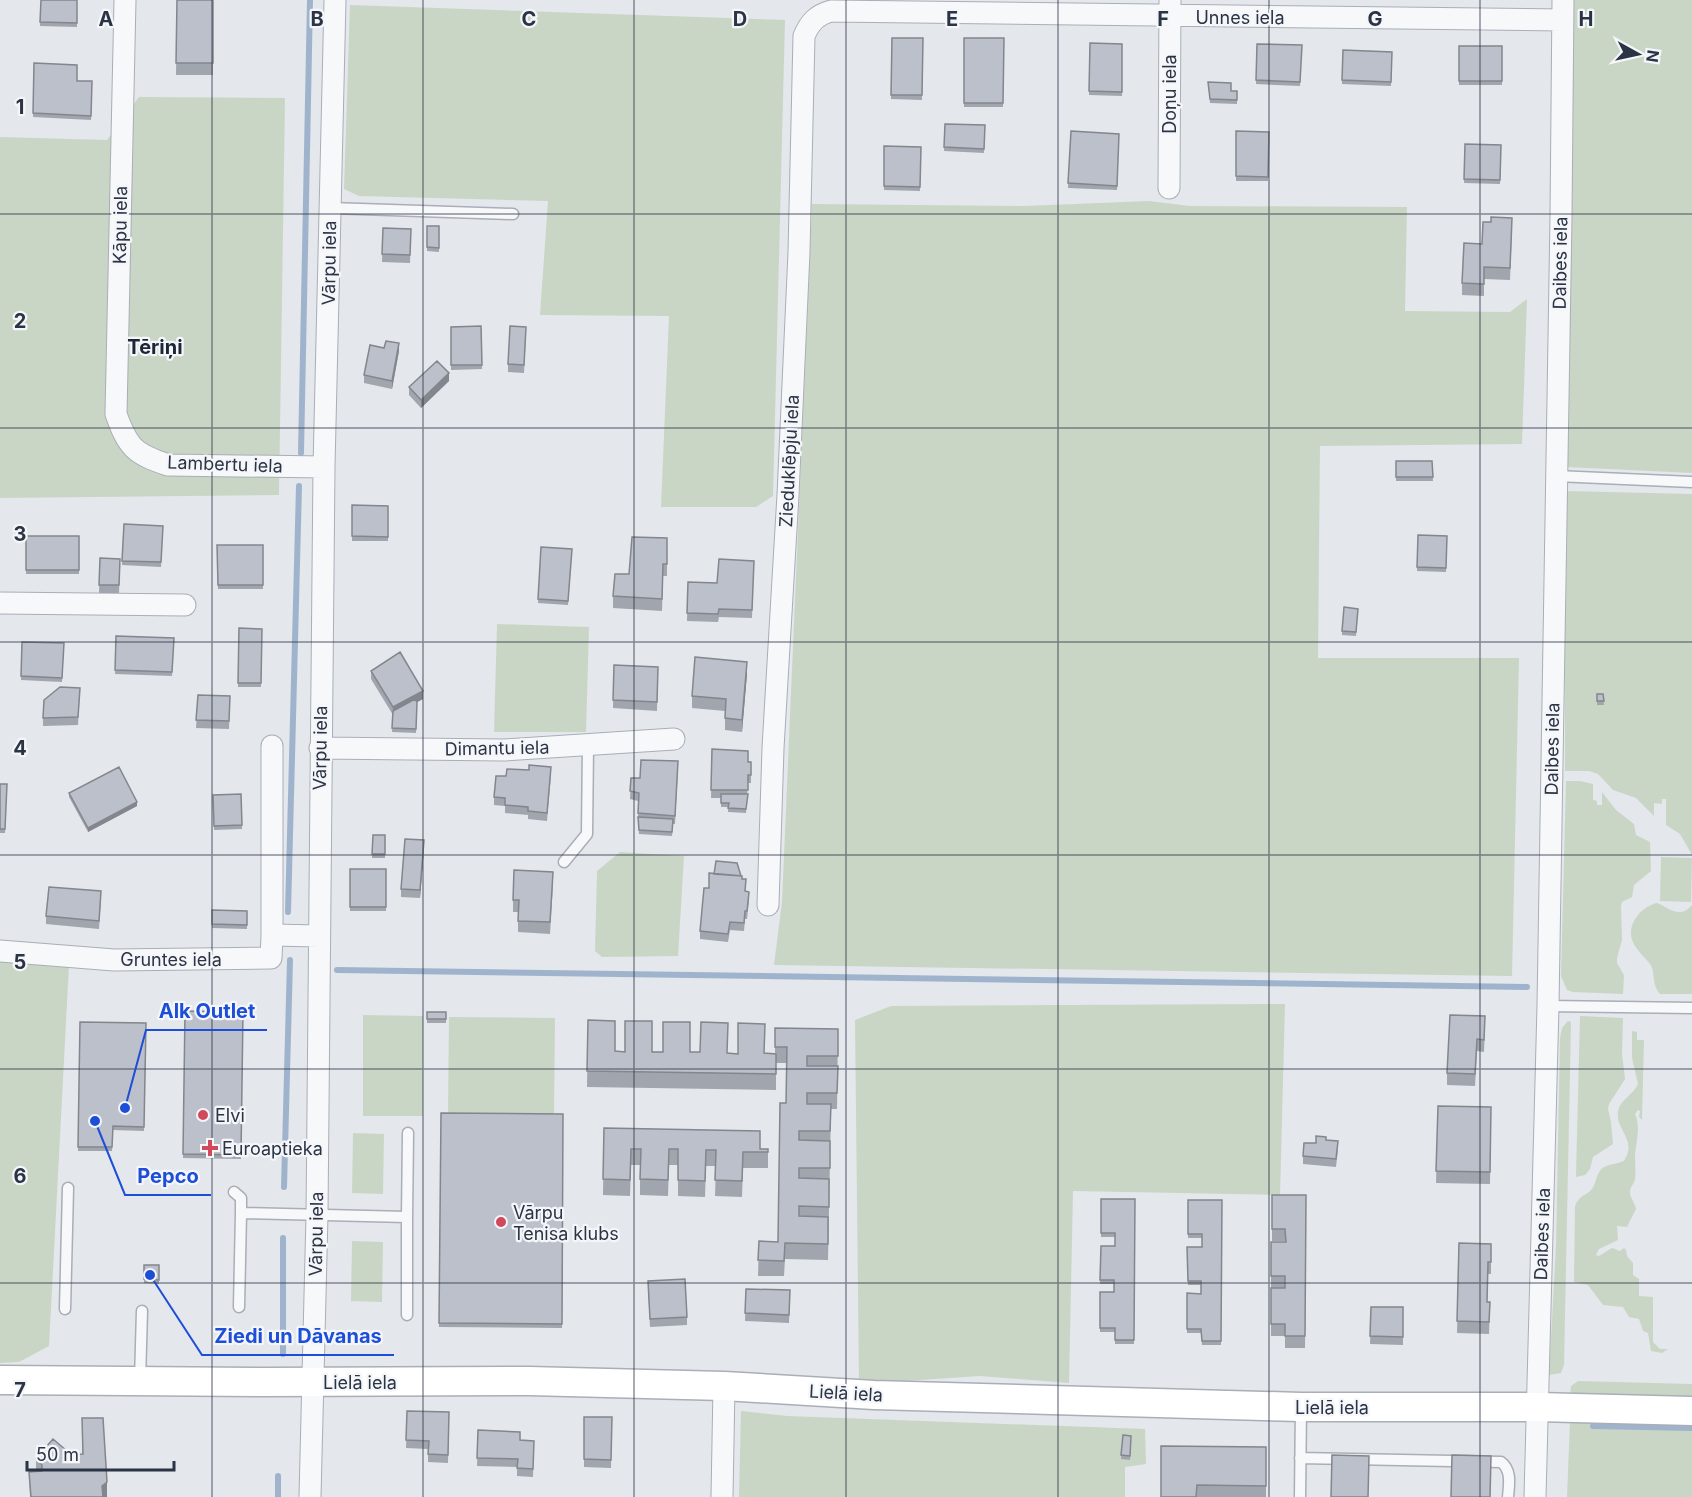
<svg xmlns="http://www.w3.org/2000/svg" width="1692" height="1497" font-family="Inter,sans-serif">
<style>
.green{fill:#c9d6c5}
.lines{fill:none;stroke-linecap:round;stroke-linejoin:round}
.stream{stroke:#9fb4cc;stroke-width:6}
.lane-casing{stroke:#a9aeb7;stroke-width:13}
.street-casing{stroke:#a9aeb7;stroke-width:23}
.secondary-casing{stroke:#a9aeb7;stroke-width:31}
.lane{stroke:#f7f8fa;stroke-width:10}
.street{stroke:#f7f8fa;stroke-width:21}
.secondary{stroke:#fff;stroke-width:28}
.wall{fill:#a1a5ae}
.shaded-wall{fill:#83868d}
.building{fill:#bbc0ca;stroke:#83868d;stroke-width:1.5}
.grid{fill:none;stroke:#2b3445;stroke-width:1.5;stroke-opacity:0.55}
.poi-dot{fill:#d1495b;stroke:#f4f6f9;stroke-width:2}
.labels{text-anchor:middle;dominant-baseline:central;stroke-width:4.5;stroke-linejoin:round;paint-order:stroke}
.street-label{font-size:18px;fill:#2b3445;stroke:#f4f6f9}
.poi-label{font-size:18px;fill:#2b3445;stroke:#f4f6f9;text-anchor:start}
.neighbourhood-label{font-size:20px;font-weight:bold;fill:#1d2536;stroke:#f4f6f9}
.grid-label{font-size:20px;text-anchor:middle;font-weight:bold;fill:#2b3445;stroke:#f4f6f9;stroke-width:4.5;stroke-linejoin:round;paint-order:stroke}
.leader{fill:none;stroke:#1d4ed8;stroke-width:2}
.callout-dot{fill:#1d4ed8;stroke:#f4f6f9;stroke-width:2}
.callout-label{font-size:20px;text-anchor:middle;font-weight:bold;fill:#1d4ed8;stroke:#f4f6f9;stroke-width:4.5;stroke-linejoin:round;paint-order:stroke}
</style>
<rect width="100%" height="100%" fill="#e4e7ec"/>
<path class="green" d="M1572,0H1692V473L1566,467Z
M350,5L785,20L773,496L756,507H661L669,316L540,315L548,201L359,196L344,189Z
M139,97L285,98L279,495L0,498V137L107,140Z
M1149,201L1190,206L1407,207L1405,311L1510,312L1527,299L1522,444L1320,446L1318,658H1519L1512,976L774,965L782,902L812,204L1025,206Z
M1565,491L1692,494V855L1680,834L1666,825V799H1662V804L1654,803V816L1636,798L1613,790L1598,774L1589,771H1565Z
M497,624L589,627L586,732H494Z
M1566,781H1580L1593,784V800L1597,801V805H1602V792L1616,810L1634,824L1636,835L1650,842L1651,871L1634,885L1632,897L1622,902L1621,907L1622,940L1617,958V963L1624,975L1623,994L1573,992L1567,990L1561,976Z
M620,852L684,856L678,956L602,957L595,951L597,871Z
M1661,857L1692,858L1691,902L1660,901Z
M1657,903C1671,909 1680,919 1692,905V994H1660C1651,984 1656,972 1650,964C1644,956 1637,951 1633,942C1625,925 1642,906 1657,903Z
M0,961L69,965L49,1346L19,1362L0,1363Z
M1285,1004L1280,1195L1073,1191L1069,1383L980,1376L859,1384L855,1020L891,1006Z
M363,1015L423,1016V1116H363Z
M1580,1016L1623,1018L1622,1054L1625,1079L1609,1104L1608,1109L1611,1122L1613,1144L1593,1157L1590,1169L1585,1175L1576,1177Z
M449,1017L555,1018L554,1115H448Z
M1568,1021L1571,1022L1564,1365L1561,1373L1549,1375L1556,1246L1560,1038L1562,1028Z
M1632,1031L1637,1032V1040H1644L1642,1120L1639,1117L1640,1111L1638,1110L1635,1114C1641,1127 1636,1142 1635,1155C1635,1163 1636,1171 1635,1179C1634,1184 1630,1187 1630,1192C1630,1198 1635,1203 1636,1209L1627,1227L1617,1226L1618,1240L1599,1249L1596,1255L1599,1256L1612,1248L1620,1251L1624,1248L1626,1250L1627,1256L1633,1263V1275L1639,1279V1296L1653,1297V1342L1660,1349H1668L1662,1353L1651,1351L1648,1333L1643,1331L1639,1319L1629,1317L1623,1307L1603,1305L1588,1285L1574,1282L1575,1206C1580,1194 1585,1197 1592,1189C1597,1182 1596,1172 1604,1167C1610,1164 1617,1164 1624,1161C1638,1139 1615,1131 1618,1111C1620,1100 1634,1094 1638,1084L1632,1058Z
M353,1133L384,1134L383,1194L352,1193Z
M352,1241L383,1242L382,1302L351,1301Z
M1578,1381L1692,1384V1399L1570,1396L1571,1386Z
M741,1411L787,1416L1145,1429L1146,1464L1125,1467V1497H739Z
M1570,1421L1692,1422V1497H1567Z"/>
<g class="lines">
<path class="stream" d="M301,453L310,0
M288,912L299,486
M337,970L1527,987
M284,1187L290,960
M283,1354V1238
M1593,1426L1692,1428
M278,1497V1476"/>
<g class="lane-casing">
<path id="lane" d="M330,208L513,214
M1556,476L1692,482
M564,862L587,834L588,745
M1548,1006L1692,1008
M234,1192L241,1198V1213L407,1217V1315
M407,1217L408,1133
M239,1307L241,1213
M65,1309L68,1188
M140,1380L142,1311
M1300,1458L1501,1462C1512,1470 1509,1485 1508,1497
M1300,1497L1301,1407"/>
</g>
<g class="street-casing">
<path id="street" d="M125,0L116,414C128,448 135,454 168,465L324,467
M1169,188L1170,0
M0,603L185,605
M272,746V935
M320,748L504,750L674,739
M768,905L773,748L788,495L799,252L804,36C810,22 817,15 831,11L1562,20
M0,951L114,960L271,958L272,935L319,936
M310,1497L317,1215L324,467L335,0
M722,1497L724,1386
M1535,1497L1548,1006L1561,216L1563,0"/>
</g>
<g class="secondary-casing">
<path id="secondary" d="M0,1380L266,1382L529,1381L724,1386L874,1395L1301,1407H1537L1692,1411"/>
</g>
<use href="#lane" class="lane"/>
<use href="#street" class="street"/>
<use href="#secondary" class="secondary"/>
</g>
<path class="wall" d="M41,0H77V27L40,26Z
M177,0H213V75H176Z
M892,38H923L922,100L891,99Z
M964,38H1004L1003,107H964Z
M1090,43L1122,44V96L1089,95Z
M1257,44L1302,45L1300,86L1256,84Z
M1459,46H1502V85H1459Z
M1343,50L1392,52L1391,86L1342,84Z
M34,63L77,81H92L91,120L33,117Z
M1208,82L1231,91H1237V104L1210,103Z
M945,124L985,125L984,153L944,151Z
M1071,131L1119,134L1117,190L1068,188Z
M1236,131L1269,132L1268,181H1236Z
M1465,144L1501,145L1500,184L1464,183Z
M884,146L921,147L920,191L884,190Z
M427,226H439V252L427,251Z
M383,228L411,229L410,263L382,262Z
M1512,230L1510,280L1484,279V296L1462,295V283L1482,244Z
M481,326L482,369L451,370V327Z
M526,335L524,373L508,372V364Z
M399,351L392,389L364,383V375Z
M449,381L421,408L409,395V387Z
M1396,461H1432L1433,481H1396Z
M352,505L388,506V541H352Z
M124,524L163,526L161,567L122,565Z
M1418,535L1447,536L1446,572L1417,571Z
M26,536H79V574H26Z
M667,538V576H663L662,611L613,608V596L629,574Z
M217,545H263V589H218Z
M541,547L572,549L568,605L538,603Z
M100,558L120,559L119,593H99Z
M754,561L752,618L719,617L718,622L687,621L688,582L717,583Z
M1358,613L1356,636L1342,635V631Z
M239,628L262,629L261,687H238Z
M116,636L174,638L172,676L115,674Z
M22,642L64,643L62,682L21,680Z
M614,665L658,667L657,711L613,708Z
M371,671L423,699L417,702L416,733L392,732L393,715L371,679Z
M747,674L742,732L725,730V711L692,708V696Z
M80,688L78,725L43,726V718Z
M1597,694H1603L1604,705H1597Z
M198,695L230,696L229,729L196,728Z
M712,749L751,762V783H748L746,813L728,812V807H721V798H711Z
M678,769L675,824H673L672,836L639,834L638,821V801L630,799L631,778H640Z
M551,775L547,821L528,819V815L505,813V806L494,805V797L506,776Z
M0,784H7L5,833H0Z
M69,793L137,806L88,832L69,797Z
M241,794L242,829L214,830L213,795Z
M373,835H385V858H372Z
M424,848L420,898L401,897V889Z
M350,869H386V911H350Z
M553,884L550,934L518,932V912H513V900Z
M746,891L749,900L747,919H745L744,931L730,930L728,942L700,939V931Z
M101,899L99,929L46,924V916Z
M212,910L247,911V929L212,928Z
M185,1011L243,1012L241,1159L183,1158Z
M427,1012H446V1023H427Z
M588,1020L615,1051L775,1054V1028L838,1029L837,1109H831L828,1260L785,1259L784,1276H758L759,1241L778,1242L786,1103L787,1063H776V1090L587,1087Z
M80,1022L146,1023L144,1131L113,1130L112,1151H78Z
M1485,1028L1484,1052L1477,1051L1475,1086L1447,1085V1073Z
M1438,1106L1491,1107L1490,1184L1436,1183Z
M441,1113L563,1114L562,1328L439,1327Z
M604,1128L760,1149H768V1168H743L742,1197L715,1196L716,1166H706L705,1197L678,1196V1165H669L668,1196L640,1195V1165H631L630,1196L603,1195Z
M1326,1140L1338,1149L1336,1167L1303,1164V1156L1316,1143Z
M1272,1195H1306L1305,1348H1285V1336H1271V1242H1285V1241H1272Z
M1101,1199H1135L1134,1344H1115V1332H1100V1292H1114V1284H1100L1101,1246H1115V1237H1101Z
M1188,1200H1222L1221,1345H1202L1201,1333H1187V1293L1201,1294V1285H1188L1187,1247H1202V1238H1188Z
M1459,1243L1491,1244V1274H1488L1487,1302H1490L1489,1334L1457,1333Z
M144,1265H159V1284L144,1283Z
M648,1289L687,1317V1325L650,1327Z
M746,1289L790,1290L789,1323L745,1321Z
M1371,1307H1403V1345L1370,1344Z
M407,1411L449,1412L448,1463L428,1462V1449L406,1448Z
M584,1417H612L611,1468L584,1467Z
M82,1418L107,1497H30L29,1472L36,1471V1458L82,1454Z
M478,1430L520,1440L534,1441L533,1477L517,1476V1467L477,1466Z
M1123,1435L1131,1436L1130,1460L1121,1459Z
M1266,1447V1497H1161Z"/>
<path class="shaded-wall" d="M399,343V351L392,389V381Z
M449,373V381L421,408V400Z
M747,662V674L742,732V720Z
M423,691V699L393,715V707Z
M137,802V806L88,832V828Z
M424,840V848L420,898V890Z
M107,1482V1497H102V1486Z"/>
<path class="building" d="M41,0H77V23L40,22Z
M177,0H213V63H176Z
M892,38H923L922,95H891Z
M964,38H1004L1003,103H964Z
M1090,43L1122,44V92L1089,91Z
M1257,44L1302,45L1300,82L1256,80Z
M1459,46H1502V81H1459Z
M1343,50L1392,52L1391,82L1342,80Z
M34,63L77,65V81H92L91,116L33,113Z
M1208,82L1231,83V91H1237V100L1210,99Z
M945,124L985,125L984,149L944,147Z
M1071,131L1119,134L1117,186L1068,183Z
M1236,131L1269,132L1268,177L1236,176Z
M1465,144L1501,145L1500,180L1464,179Z
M884,146L921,147L920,187L884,186Z
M1491,217L1512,218L1510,268L1484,267V284L1462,283L1464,243L1482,244L1483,222H1491Z
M427,226H439V248L427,247Z
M383,228L411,229L410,255L382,254Z
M481,326L482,365H451V327Z
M510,326L526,327L524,365L508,364Z
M386,341L399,343L392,381L364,375L370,345L384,348Z
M437,361L449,373L421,400L409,387Z
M1396,461H1432L1433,477H1396Z
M352,505L388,506V537L352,536Z
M124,524L163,526L161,562L122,561Z
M1418,535L1447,536L1446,568L1417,567Z
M26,536H79V570H26Z
M632,537L667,538V564H663L662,599L613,596L615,574H629Z
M217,545H263V585H218Z
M541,547L572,549L568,601L538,599Z
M100,558L120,559L119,585H99Z
M719,559L754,561L752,610L719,609L718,614L687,613L688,582L717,583Z
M1344,607L1358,609L1356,632L1342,631Z
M239,628L262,629L261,683H238Z
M116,636L174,638L172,672L115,670Z
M22,642L64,643L62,678L21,676Z
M400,652L423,691L393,707L371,671Z
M695,657L747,662L742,720L725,718L726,699L692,696Z
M614,665L658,667L657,702L613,700Z
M60,687L80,688L78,717L43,718L44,700Z
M1597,694H1603L1604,701H1597Z
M198,695L230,696L229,721L196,720Z
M415,699L417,702L416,729L392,728L393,711Z
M712,749L748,751V762H751V775H748V790H711Z
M641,760L678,761L675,816L638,813L639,793L630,791L631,778H640Z
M529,765L551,767L547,813L528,811V807L505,805V798L494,797L496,776H506L507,769L529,770Z
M119,767L137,802L88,828L69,793Z
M0,784H7L5,829H0Z
M241,794L242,825L214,826L213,795Z
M721,794H748L746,809L728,808L729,803H721Z
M638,817L673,819L672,832L639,830Z
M373,835H385V854H372Z
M405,839L424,840L420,890L401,889Z
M716,861L737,863L741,876L714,874Z
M350,869H386V907H350Z
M514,870L553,872L550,922L518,921L519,900H513Z
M709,873L742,876V879H746L745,891L749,892L747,911H745L744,923L730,922L728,934L700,931L704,888H709Z
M49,887L101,891L99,921L46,916Z
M212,910L247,911V925L212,924Z
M185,1011L243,1012L241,1155L183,1154Z
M427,1012H446V1019H427Z
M1450,1015L1485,1016L1484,1040L1477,1039L1475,1074L1447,1073Z
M588,1020L615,1021V1051L625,1052V1021H652V1052H663V1022H690V1052H700L701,1022L728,1023L727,1053L738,1054V1023L765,1024L764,1053L776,1054V1074L587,1071Z
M80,1022L146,1023L144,1127L113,1126L112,1147H78Z
M775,1028L838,1029V1056H807V1066H838L837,1093H807V1104H831L830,1131H799V1140L830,1141V1168H799V1178L829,1179V1207L799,1206V1216L828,1217V1244L785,1243L784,1261L758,1260L759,1241L778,1242L780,1103H786L787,1047H775Z
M1438,1106L1491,1107L1490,1172L1436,1171Z
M441,1113L563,1114L562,1324L439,1323Z
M604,1128L760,1131V1149H768V1152H743L742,1181L715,1180L716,1150H706L705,1181L678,1180V1149H669L668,1180L640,1179L641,1149H631L630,1180L603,1179Z
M1316,1136L1326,1137V1140L1338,1141L1336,1159L1303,1156L1304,1143H1316Z
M1272,1195H1306L1305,1336H1285V1324H1271V1288H1285V1276H1271V1242H1286L1285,1229H1272Z
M1101,1199H1135L1134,1340H1115V1328H1100V1292H1114V1280H1100L1101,1246H1115V1233H1101Z
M1188,1200H1222L1221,1341H1202L1201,1329H1187V1293L1201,1294V1281H1188L1187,1247H1202V1234H1188Z
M1459,1243L1491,1244V1262H1488L1487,1302H1490L1489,1322L1457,1321Z
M144,1265H159V1280L144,1279Z
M685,1279L687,1317L650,1319L648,1281Z
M746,1289L790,1290L789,1315L745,1313Z
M1371,1307H1403V1337L1370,1336Z
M407,1411L449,1412L448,1455L428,1454L429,1441L406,1440Z
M584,1417H612L611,1460L584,1459Z
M82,1418H103L107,1482L102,1486L103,1497H31L29,1472L42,1471V1465L36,1458L53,1439L67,1451V1455L83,1454Z
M478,1430L520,1432V1440L534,1441L533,1469L517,1468L518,1459L477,1458Z
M1123,1435L1131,1436L1130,1456L1121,1455Z
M1161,1446L1266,1447V1486L1197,1485L1196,1497H1161Z
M1332,1455L1369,1456L1368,1497H1331Z
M1452,1455L1491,1456L1490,1497H1451Z"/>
<path class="grid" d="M212,0V1497M423,0V1497M634,0V1497M846,0V1497M1058,0V1497M1269,0V1497M1480,0V1497M0,214H1692M0,428H1692M0,642H1692M0,855H1692M0,1069H1692M0,1283H1692"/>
<g class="poi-dot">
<circle cx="203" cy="1115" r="6"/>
<path d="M207 1139h6v6h6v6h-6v6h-6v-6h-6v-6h6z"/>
<circle cx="501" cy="1222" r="6"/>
</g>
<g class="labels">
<g class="street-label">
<text x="1240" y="17">Unnes iela</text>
<text transform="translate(1169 94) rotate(-90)">Doņu iela</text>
<text transform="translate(120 225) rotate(-89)">Kāpu iela</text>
<text transform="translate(329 263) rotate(-89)">Vārpu iela</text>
<text transform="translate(1560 263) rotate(-89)">Daibes iela</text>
<text transform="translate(789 461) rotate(-87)">Zieduklēpju iela</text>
<text transform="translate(225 464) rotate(2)">Lambertu iela</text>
<text transform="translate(320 748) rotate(-89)">Vārpu iela</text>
<text transform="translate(497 748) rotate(-1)">Dimantu iela</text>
<text transform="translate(1552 749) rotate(-89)">Daibes iela</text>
<text x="171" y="959">Gruntes iela</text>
<text transform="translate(316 1234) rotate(-89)">Vārpu iela</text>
<text transform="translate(1542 1234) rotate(-88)">Daibes iela</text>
<text x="360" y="1382">Lielā iela</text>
<text transform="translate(846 1393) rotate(3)">Lielā iela</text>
<text x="1332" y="1407">Lielā iela</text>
</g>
<g class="poi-label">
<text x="215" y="1115">Elvi</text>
<text x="222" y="1148">Euroaptieka</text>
<text x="513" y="1212">Vārpu<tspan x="513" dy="21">Tenisa klubs</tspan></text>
</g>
<g class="neighbourhood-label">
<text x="155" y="347">Tēriņi</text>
</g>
</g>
<g class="grid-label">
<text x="106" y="26">A</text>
<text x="317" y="26">B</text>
<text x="529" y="26">C</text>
<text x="740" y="26">D</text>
<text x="952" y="26">E</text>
<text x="1163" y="26">F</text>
<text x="1375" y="26">G</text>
<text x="1586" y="26">H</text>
<text x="20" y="114">1</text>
<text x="20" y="328">2</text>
<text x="20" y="541">3</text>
<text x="20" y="755">4</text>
<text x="20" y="969">5</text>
<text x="20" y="1183">6</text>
<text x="20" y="1397">7</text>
</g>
<path class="leader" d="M125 1108L146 1030H267M95 1121L125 1195H211M150 1275L202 1355H394"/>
<g class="callout-dot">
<circle cx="125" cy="1108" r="6"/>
<circle cx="95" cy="1121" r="6"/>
<circle cx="150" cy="1275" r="6"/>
</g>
<g class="callout-label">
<text x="207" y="1018">Alk Outlet</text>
<text x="168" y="1183">Pepco</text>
<text x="298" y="1343">Ziedi un Dāvanas</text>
</g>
<g transform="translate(1638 54) rotate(98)" stroke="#f4f6f9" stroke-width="4.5" paint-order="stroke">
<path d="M0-4.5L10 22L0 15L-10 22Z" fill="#2b3445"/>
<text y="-9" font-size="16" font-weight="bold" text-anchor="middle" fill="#2b3445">N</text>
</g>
<path d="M27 1461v9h147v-9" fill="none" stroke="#2b3445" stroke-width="3"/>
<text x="36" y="1461" font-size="18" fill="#2b3445" stroke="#f4f6f9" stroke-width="4.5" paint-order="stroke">50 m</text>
</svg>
